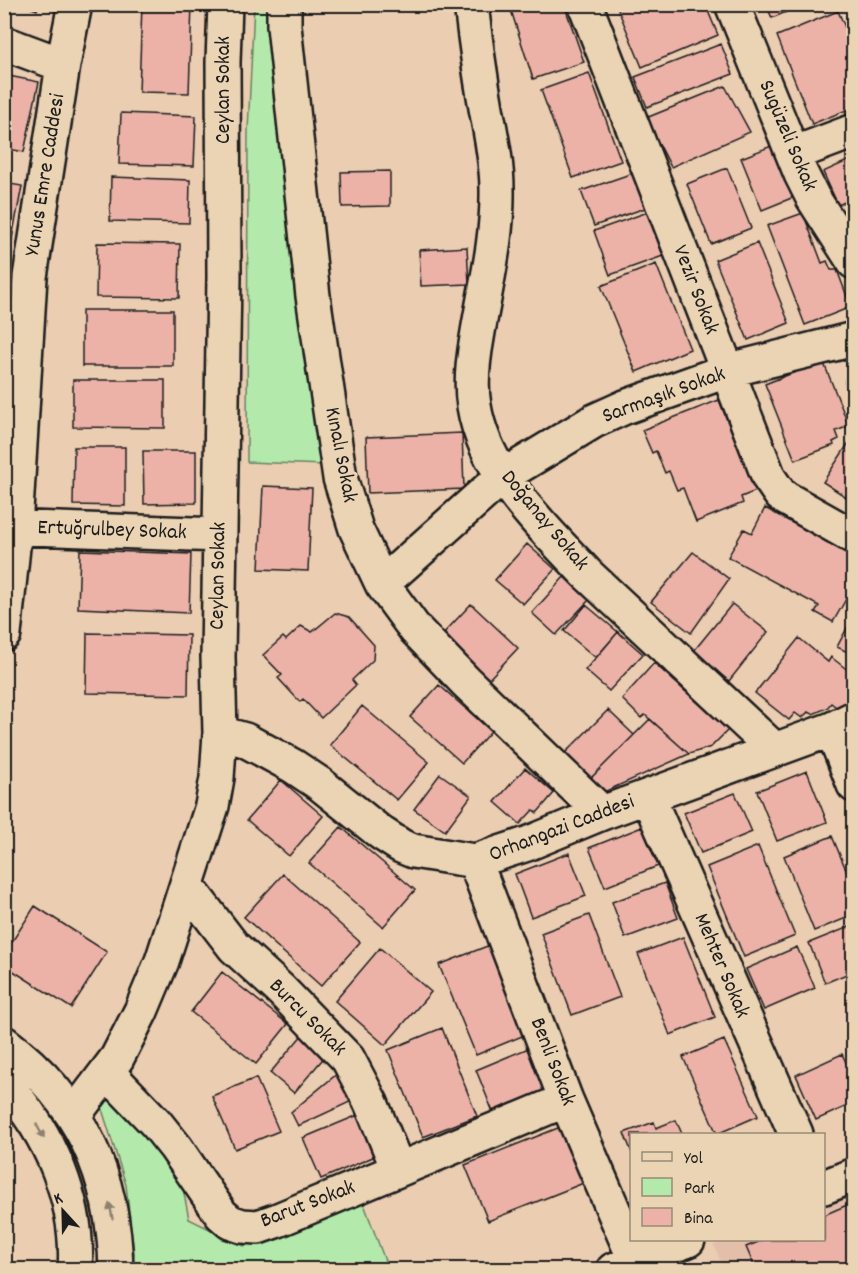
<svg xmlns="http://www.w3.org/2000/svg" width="858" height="1274" font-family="Dekko,sans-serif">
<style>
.built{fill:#e3bea9}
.green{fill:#b3e9ab;stroke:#688264;stroke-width:1.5}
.building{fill:#ecb2a8;stroke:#1c1c1c;stroke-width:1.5}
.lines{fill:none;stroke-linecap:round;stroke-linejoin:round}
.minor-casing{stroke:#1c1c1c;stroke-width:38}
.minor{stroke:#ebd4b4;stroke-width:33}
.oneway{fill:#8e8170}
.labels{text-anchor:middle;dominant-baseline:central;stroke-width:6;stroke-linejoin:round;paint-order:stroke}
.street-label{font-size:22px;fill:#1c1c1c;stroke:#ebd4b4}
</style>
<rect width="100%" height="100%" fill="#ebcdb2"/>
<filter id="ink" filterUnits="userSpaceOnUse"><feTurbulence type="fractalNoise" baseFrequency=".0167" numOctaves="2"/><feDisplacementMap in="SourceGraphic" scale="12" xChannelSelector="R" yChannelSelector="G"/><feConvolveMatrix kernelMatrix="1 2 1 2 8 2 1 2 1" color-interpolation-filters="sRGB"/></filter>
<g filter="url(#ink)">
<path class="built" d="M853,1189V1269H724L714,1245L727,1240H824V1201Z"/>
<path class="green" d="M254,5H275L324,465L247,462L248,131Z
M105,1098L124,1106L180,1173L189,1219L244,1246L361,1196L388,1269H131L134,1254L126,1185L101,1106Z"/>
<path class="building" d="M21,4H38L37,10Z
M142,4H192L189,93L139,92Z
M509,4H564L584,62L533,79Z
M624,4H705L718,35L642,67L617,7Z
M766,4H805L772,18Z
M838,11L854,48V107L812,124L777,36Z
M721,44L733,74L647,107L635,77Z
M589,73L621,161L573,178L541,90Z
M4,75L39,82L24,152L4,148Z
M725,86L750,132L671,167L646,118Z
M121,113L196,116L194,166L119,164Z
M774,145L794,197L762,210L741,158Z
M854,158V198L838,205L823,172Z
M727,168L751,228L711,244L687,184Z
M390,171V206L342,207L341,172Z
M633,173L645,208L594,226L581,191Z
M111,177L190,180L189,223L110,221Z
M4,183L22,186L11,244L4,243Z
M648,212L663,256L610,275L594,231Z
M803,213L822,263L827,261L831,270H837L851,307L805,325L767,226Z
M97,243L180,244L179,298L96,297Z
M757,243L789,323L748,340L715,260Z
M467,247L469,284L421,286L419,250Z
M656,264L690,349L636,372L601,286Z
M82,310H173V366H82Z
M823,361L849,426L836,431L839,439L833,442L834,445L795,460L765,384Z
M854,366V402L848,398L845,381Z
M73,380H165V428L73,427Z
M719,400L756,491L741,497L743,503L696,522L683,488L677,490L669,471L665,473L656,451L652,453L642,430Z
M462,433L464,489L368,493L366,437Z
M854,435V502L823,482Z
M74,447H125V506L73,505Z
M143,451H196V503L144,504Z
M263,486L312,488L308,571L259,569Z
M765,508L854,556V585L833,622L815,612L819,606L728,557L744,529L752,533Z
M527,544L555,569L523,604L495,580Z
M80,550L191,554L189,613L78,608Z
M693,552L729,579L691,633L651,602Z
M564,577L589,600L556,635L532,613Z
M471,604L518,648L488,680L441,636Z
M732,604L768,632L729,681L693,652Z
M586,605L618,632L596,658L564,631Z
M335,613L349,617L374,645L373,660L352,680L356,685L321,718L303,699L300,702L278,678L282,675L263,655L283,637L286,640L301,626L312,632Z
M854,615V655L837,647Z
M618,632L643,654L609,691L585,670Z
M87,633L189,635L188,695L86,693Z
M799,638L828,662L831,657L854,675V692L840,710L831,703L827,708L813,714L808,712L802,718L795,713L789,720L755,693Z
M654,663L728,730L711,747L689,754L645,715L641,718L622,699Z
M439,685L491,731L462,763L410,717Z
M362,706L429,762L397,800L330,745Z
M608,710L634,735L589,780L563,755Z
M650,719L689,754L604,792L589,780Z
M525,768L554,793L537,813L533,810L520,824L495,802Z
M807,771L827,822L777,841L757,791Z
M440,774L471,796L445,831L414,809Z
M281,780L323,816L289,856L247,820Z
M735,793L752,832L701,853L684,813Z
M341,827L415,890L383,927L309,863Z
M642,827L658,866L605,887L589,848Z
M832,836L854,889V915L814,931L784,856Z
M758,846L795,936L744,957L707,867Z
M569,853L586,896L531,917L515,874Z
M283,874L360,942L321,986L244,917Z
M665,883L678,918L625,938L612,902Z
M35,906L107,952L71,1008L4,965V954Z
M589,915L620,997L572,1015L541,933Z
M854,925V971L825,983L809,943Z
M683,937L715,1017L670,1035L638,954Z
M490,945L527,1034L476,1055L439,965Z
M797,947L815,988L764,1010L746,969Z
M380,948L431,992L385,1045L335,1001Z
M222,972L288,1024L256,1064L191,1012Z
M442,1028L477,1116L423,1137L388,1050Z
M303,1034L327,1054L294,1093L270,1073Z
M724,1040L758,1116L717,1134L683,1057Z
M531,1047L548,1089L493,1112L476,1070Z
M842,1054L854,1079V1103L816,1120L796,1075Z
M337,1074L352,1101L298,1126L291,1112Z
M256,1078L279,1131L235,1149L212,1096Z
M363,1113L380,1154L321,1179L303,1138Z
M676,1120L682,1134H632V1153L624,1133L654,1122L656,1128Z
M563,1126L586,1182L488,1221L465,1165Z
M854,1202V1270H751L755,1268L746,1247L763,1240H824V1215Z"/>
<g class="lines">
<g class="minor-casing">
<path id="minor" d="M284,4V26L313,296L340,478L356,529L382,584L415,629L465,681L602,813
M471,4C475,39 480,74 486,108C491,135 497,162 497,189C498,240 485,288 477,338C473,360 470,384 474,406C485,474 543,527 587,574L775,750
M585,4L769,478L780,494L785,498L854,537
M732,4L801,174L813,198L854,262
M4,43L63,65
M793,154L854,131
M4,527L220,535
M382,584L503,476L594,421L625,407L726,371L854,339
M4,634L15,528L30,277L63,65L75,4
M832,729L854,785
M220,733L245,740L293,766L320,784L381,833L401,846L413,851L475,861L527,844L602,813L832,729L854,718
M648,797L796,1134
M475,861L566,1100L635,1260
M187,886L234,947L281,990L348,1059L371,1103L398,1169
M4,1043C81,1101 114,1175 116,1270
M107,1072L156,1123L176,1148L221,1214L230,1222L242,1226L258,1227L278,1220L566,1100
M4,1084C50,1132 80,1203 75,1270
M74,1115L117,1058L141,1011L162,961L212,806L217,778L220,733L218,657L224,277L223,62L225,4
M824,1187L854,1175
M613,1270L688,1240"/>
</g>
<use href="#minor" class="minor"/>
</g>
<defs><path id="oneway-solid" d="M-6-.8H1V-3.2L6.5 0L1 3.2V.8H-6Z" transform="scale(1.5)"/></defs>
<g class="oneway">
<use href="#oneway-solid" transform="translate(40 1131) rotate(61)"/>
<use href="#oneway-solid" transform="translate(111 1211) rotate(-101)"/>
</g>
</g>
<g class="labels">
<g class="street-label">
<text transform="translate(224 90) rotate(-90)">Ceylan Sokak</text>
<text transform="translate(787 136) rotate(67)">Sugüzeli Sokak</text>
<text transform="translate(46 175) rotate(-81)">Yunus Emre Caddesi</text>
<text transform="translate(695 290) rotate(69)">Vezir Sokak</text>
<text transform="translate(664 396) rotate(-20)">Sarmaşık Sokak</text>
<text transform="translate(340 455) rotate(79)">Kınalı Sokak</text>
<text transform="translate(544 521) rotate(50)">Doğanay Sokak</text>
<text transform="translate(112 531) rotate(2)">Ertuğrulbey Sokak</text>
<text transform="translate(219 576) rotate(-89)">Ceylan Sokak</text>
<text transform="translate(562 829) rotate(-21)">Orhangazi Caddesi</text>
<text transform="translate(721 966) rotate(67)">Mehter Sokak</text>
<text transform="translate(307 1018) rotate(45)">Burcu Sokak</text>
<text transform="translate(552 1062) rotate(69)">Benli Sokak</text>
<text transform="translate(308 1205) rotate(-21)">Barut Sokak</text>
</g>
</g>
<rect width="858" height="1274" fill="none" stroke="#ebd4b4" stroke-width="24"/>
<rect x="12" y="12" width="834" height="1250" fill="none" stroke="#1c1c1c" stroke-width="2" filter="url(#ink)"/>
<rect x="630" y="1133" width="195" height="108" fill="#ebd4b4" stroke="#988a77" stroke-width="1.5"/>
<rect x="642" y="1152" width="30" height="9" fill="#ebd4b4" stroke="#988a77" stroke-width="1.5"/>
<text x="684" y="1163" font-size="18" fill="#1c1c1c">Yol</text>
<rect x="642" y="1178" width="30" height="18" fill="#b3e9ab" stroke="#988a77" stroke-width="1.5"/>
<text x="684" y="1193" font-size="18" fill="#1c1c1c">Park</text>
<rect x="642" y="1208" width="30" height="18" fill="#ecb2a8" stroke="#988a77" stroke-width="1.5"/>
<text x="684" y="1223" font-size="18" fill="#1c1c1c">Bina</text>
<g transform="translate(63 1211) rotate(338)" stroke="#ebd4b4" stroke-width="4.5" paint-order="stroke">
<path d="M0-4.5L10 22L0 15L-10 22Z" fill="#1c1c1c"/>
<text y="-9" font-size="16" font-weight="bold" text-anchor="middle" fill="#1c1c1c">K</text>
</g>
</svg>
